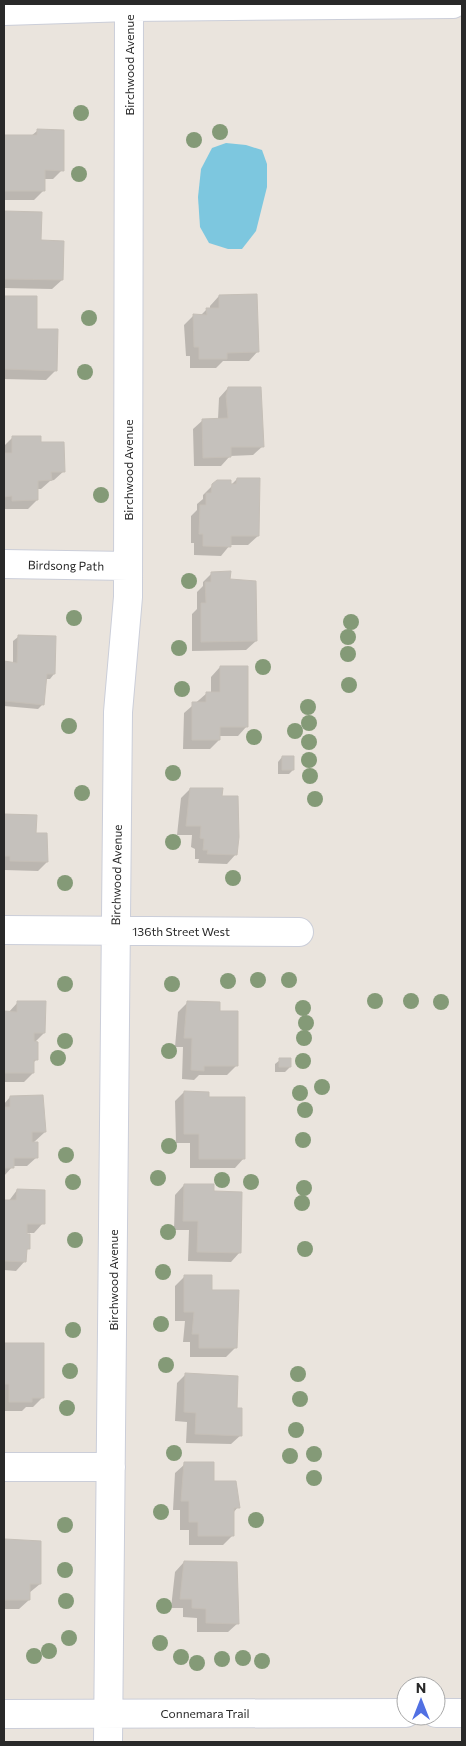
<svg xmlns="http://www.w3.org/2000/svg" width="466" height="1746" font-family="Commissioner,sans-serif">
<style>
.water{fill:#7dc7df}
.shadow{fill:#0003}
.building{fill:#c5c1bc;stroke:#c5bfb7}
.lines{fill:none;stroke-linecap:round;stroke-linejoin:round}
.minor-casing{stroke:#cbced9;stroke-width:30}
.minor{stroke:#fff;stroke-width:28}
.tree{fill:#849a77}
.labels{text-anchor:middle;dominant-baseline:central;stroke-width:4;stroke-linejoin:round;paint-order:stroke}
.street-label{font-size:12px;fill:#292929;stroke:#fff}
</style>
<rect width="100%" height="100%" fill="#eae4dd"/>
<path class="water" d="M226,143L246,145L262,150L267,164V187L256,231L242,249H228L209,243L200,227L198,197L201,169L212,148Z"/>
<path class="shadow" d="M37,131L62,170L53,179H44V190L34,200H4V136H31Z
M4,212L41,213L40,242L62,280L52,289L4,288Z
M219,296L258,351L249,361H223L216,368H190V356H186L184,325L193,316H200L207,309H210V306Z
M4,297H36V330L56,370L46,380L4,379Z
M228,388L263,446L253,455L230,456L221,466H194L193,429L203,420L218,419L219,398Z
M12,438L40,444L64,471L54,480L50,481L41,489H37V500L28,509H4V446Z
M237,479L258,536L248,545H230L221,556L194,555V543H191V516L197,510V504L203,499V495L213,485L229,487Z
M212,573L229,580L256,641L246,650L192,651V614L197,609V592L203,586V582Z
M18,637L54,674L50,679H45L43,704L38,709L4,706V663L13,664V641Z
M220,667L247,726L238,736H219V740L210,749H183L184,713L207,693H211V677Z
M282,757L293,770L289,774H278V762Z
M190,789L221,797L236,854L227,864L198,863L199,859H195V849L191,847L192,835H177L181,798Z
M4,815L36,816L35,834L47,862L38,871L4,870Z
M18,1002L44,1033L34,1043L37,1059L33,1063V1073L24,1082H4V1013H8Z
M188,1002L219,1013L236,1066L227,1075H199L194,1080L182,1079L183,1047H175L178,1012Z
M280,1060L290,1067L285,1072H275V1064Z
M184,1092L208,1098L244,1158L235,1168H190V1143H176L175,1101Z
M10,1097L45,1132L33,1143L37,1157L27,1166H13L4,1176V1104Z
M184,1185L213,1192L240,1252L231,1262L188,1261L189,1230H174L175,1195Z
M17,1190L43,1223L34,1233H25L29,1248L25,1251V1261L16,1271L4,1270V1201L8,1202Z
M184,1277L211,1291L235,1348L226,1357H190V1342H183L185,1321H175V1286Z
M4,1344H42V1398L33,1407H26L22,1411H4Z
M186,1374L235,1409L241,1435L231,1444L186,1443L187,1422L175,1421L177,1383Z
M185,1464L238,1507L233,1513V1535L223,1545H189V1530H180V1510H173L175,1473Z
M5,1541L40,1584L29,1593V1600L19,1609H4V1542Z
M184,1562L238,1623L228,1632H197V1618L183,1617V1608H171L175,1572Z"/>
<path class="building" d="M37,129L64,130V171L45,170V191H4V135H37Z
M4,211L42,212L41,240L64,241L63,280L4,279Z
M257,294L259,352L227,353V359H199V347H194L193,314L207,315L206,308H219V295Z
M4,296H37V329H58L57,371L4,369Z
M228,387H261L264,447H231V457L203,458L202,419L228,418L226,396Z
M12,436H41V442H64L65,472H51L52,480L38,481V500L12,501V496L4,497V453H12Z
M237,478H260L259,536H231V547L203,546V534H199L200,505H206V493H211L212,484L217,480H231V484H236Z
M231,571L230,579L256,581L257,641L201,642V603H206L205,582H211V572Z
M18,635L56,636L55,674H47L44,705L4,701V661L17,663Z
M220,666H248V727H220V740H192V702H206V692H220Z
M282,756H294V770H282Z
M190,788H223L222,796H238L239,837L237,855L207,854L208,850H203L204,839L200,838L201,826H186Z
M4,814L37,815L36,833H47L48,862L10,861V856H4Z
M17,1001H46L45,1033H34V1041L38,1042V1060H34V1073H4V1011L17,1012Z
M187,1001L220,1002V1011H238V1066H204V1071L191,1070L192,1038H184Z
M279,1058H291V1067H279Z
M184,1091L209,1092V1097H245V1159H199V1134H184Z
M43,1095L46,1132H32V1142H38V1158H14V1168H4V1107H10V1096Z
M184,1184H214V1191L242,1192L241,1253L197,1252L198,1221H183Z
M17,1189L45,1190V1224H27V1234H30V1249H27L26,1262L4,1261V1200H16Z
M184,1275H212V1290H239L237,1348H199V1334H192L194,1312H184Z
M4,1343H44V1398H32V1402H9V1384H4Z
M185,1373L238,1376L237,1408H242V1436L195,1434L196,1413L184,1412Z
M184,1462H214V1481H236L240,1508H234V1536H198V1522H189V1501H181Z
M5,1539L41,1541V1584H30V1600H4Z
M184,1561L237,1562L239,1624L206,1623V1609L192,1608V1599H180Z"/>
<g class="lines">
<g class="minor-casing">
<path id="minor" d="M4,11L129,7L453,4
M4,564L128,566
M4,930L299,932
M4,1467H111
M436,1713H462
M4,1714L406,1713
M108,1742L118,712L128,597L129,7"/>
</g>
<use href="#minor" class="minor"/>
</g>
<g class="tree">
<circle cx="81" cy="113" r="8"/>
<circle cx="220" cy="132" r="8"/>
<circle cx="194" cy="140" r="8"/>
<circle cx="79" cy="174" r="8"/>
<circle cx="89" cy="318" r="8"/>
<circle cx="85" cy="372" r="8"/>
<circle cx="101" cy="495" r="8"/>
<circle cx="189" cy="581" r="8"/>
<circle cx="74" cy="618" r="8"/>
<circle cx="351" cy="622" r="8"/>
<circle cx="348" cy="637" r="8"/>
<circle cx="179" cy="648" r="8"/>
<circle cx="348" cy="654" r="8"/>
<circle cx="263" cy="667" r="8"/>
<circle cx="349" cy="685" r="8"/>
<circle cx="182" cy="689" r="8"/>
<circle cx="308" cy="707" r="8"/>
<circle cx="309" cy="723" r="8"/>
<circle cx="69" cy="726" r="8"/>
<circle cx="295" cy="731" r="8"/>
<circle cx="254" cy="737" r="8"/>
<circle cx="309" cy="742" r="8"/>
<circle cx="309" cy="760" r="8"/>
<circle cx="173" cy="773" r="8"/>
<circle cx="310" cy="776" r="8"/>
<circle cx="82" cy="793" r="8"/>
<circle cx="315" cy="799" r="8"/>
<circle cx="173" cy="842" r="8"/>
<circle cx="233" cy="878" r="8"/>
<circle cx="65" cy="883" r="8"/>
<circle cx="258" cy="980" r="8"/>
<circle cx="289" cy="980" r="8"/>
<circle cx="228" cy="981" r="8"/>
<circle cx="65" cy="984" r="8"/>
<circle cx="172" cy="984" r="8"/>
<circle cx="375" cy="1001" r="8"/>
<circle cx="411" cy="1001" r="8"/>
<circle cx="441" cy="1002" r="8"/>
<circle cx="303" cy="1008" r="8"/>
<circle cx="306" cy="1023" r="8"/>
<circle cx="304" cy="1038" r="8"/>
<circle cx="65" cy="1041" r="8"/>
<circle cx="169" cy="1051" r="8"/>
<circle cx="58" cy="1058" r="8"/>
<circle cx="303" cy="1061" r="8"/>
<circle cx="322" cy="1087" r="8"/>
<circle cx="300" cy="1093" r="8"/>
<circle cx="305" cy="1110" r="8"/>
<circle cx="303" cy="1140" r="8"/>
<circle cx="169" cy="1146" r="8"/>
<circle cx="66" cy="1155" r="8"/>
<circle cx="158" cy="1178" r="8"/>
<circle cx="222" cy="1180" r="8"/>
<circle cx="73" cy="1182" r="8"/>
<circle cx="251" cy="1182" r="8"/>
<circle cx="304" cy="1188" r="8"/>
<circle cx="302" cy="1203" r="8"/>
<circle cx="168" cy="1232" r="8"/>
<circle cx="75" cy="1240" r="8"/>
<circle cx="305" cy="1249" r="8"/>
<circle cx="163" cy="1272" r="8"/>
<circle cx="161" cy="1324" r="8"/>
<circle cx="73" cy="1330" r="8"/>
<circle cx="166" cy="1365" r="8"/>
<circle cx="70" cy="1371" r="8"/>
<circle cx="298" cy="1374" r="8"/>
<circle cx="300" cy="1399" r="8"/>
<circle cx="67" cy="1408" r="8"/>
<circle cx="296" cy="1430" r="8"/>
<circle cx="174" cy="1453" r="8"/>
<circle cx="314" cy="1454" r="8"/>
<circle cx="290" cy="1456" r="8"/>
<circle cx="314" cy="1478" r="8"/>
<circle cx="161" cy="1512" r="8"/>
<circle cx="256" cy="1520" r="8"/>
<circle cx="65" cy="1525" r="8"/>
<circle cx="65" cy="1570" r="8"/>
<circle cx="66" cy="1601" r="8"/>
<circle cx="164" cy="1606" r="8"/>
<circle cx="69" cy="1638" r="8"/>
<circle cx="160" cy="1643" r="8"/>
<circle cx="49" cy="1651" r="8"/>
<circle cx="34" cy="1656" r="8"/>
<circle cx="181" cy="1657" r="8"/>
<circle cx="243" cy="1658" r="8"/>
<circle cx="222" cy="1659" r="8"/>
<circle cx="262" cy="1661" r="8"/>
<circle cx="197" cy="1663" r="8"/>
</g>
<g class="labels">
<g class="street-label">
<text transform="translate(129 65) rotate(-90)">Birchwood Avenue</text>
<text transform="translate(128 470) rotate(-90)">Birchwood Avenue</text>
<text transform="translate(66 565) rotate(1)">Birdsong Path</text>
<text transform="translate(116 875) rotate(-89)">Birchwood Avenue</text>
<text x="181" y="931">136th Street West</text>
<text transform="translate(113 1280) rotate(-90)">Birchwood Avenue</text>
<text x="205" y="1713">Connemara Trail</text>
</g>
</g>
<rect width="466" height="1746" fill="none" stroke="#292929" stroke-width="10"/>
<g transform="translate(421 1701)"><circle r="24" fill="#ffffff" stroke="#a9a9a9"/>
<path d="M0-4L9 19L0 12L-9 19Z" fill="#5170e3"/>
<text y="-8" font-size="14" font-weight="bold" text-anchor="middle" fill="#292929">N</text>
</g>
</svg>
